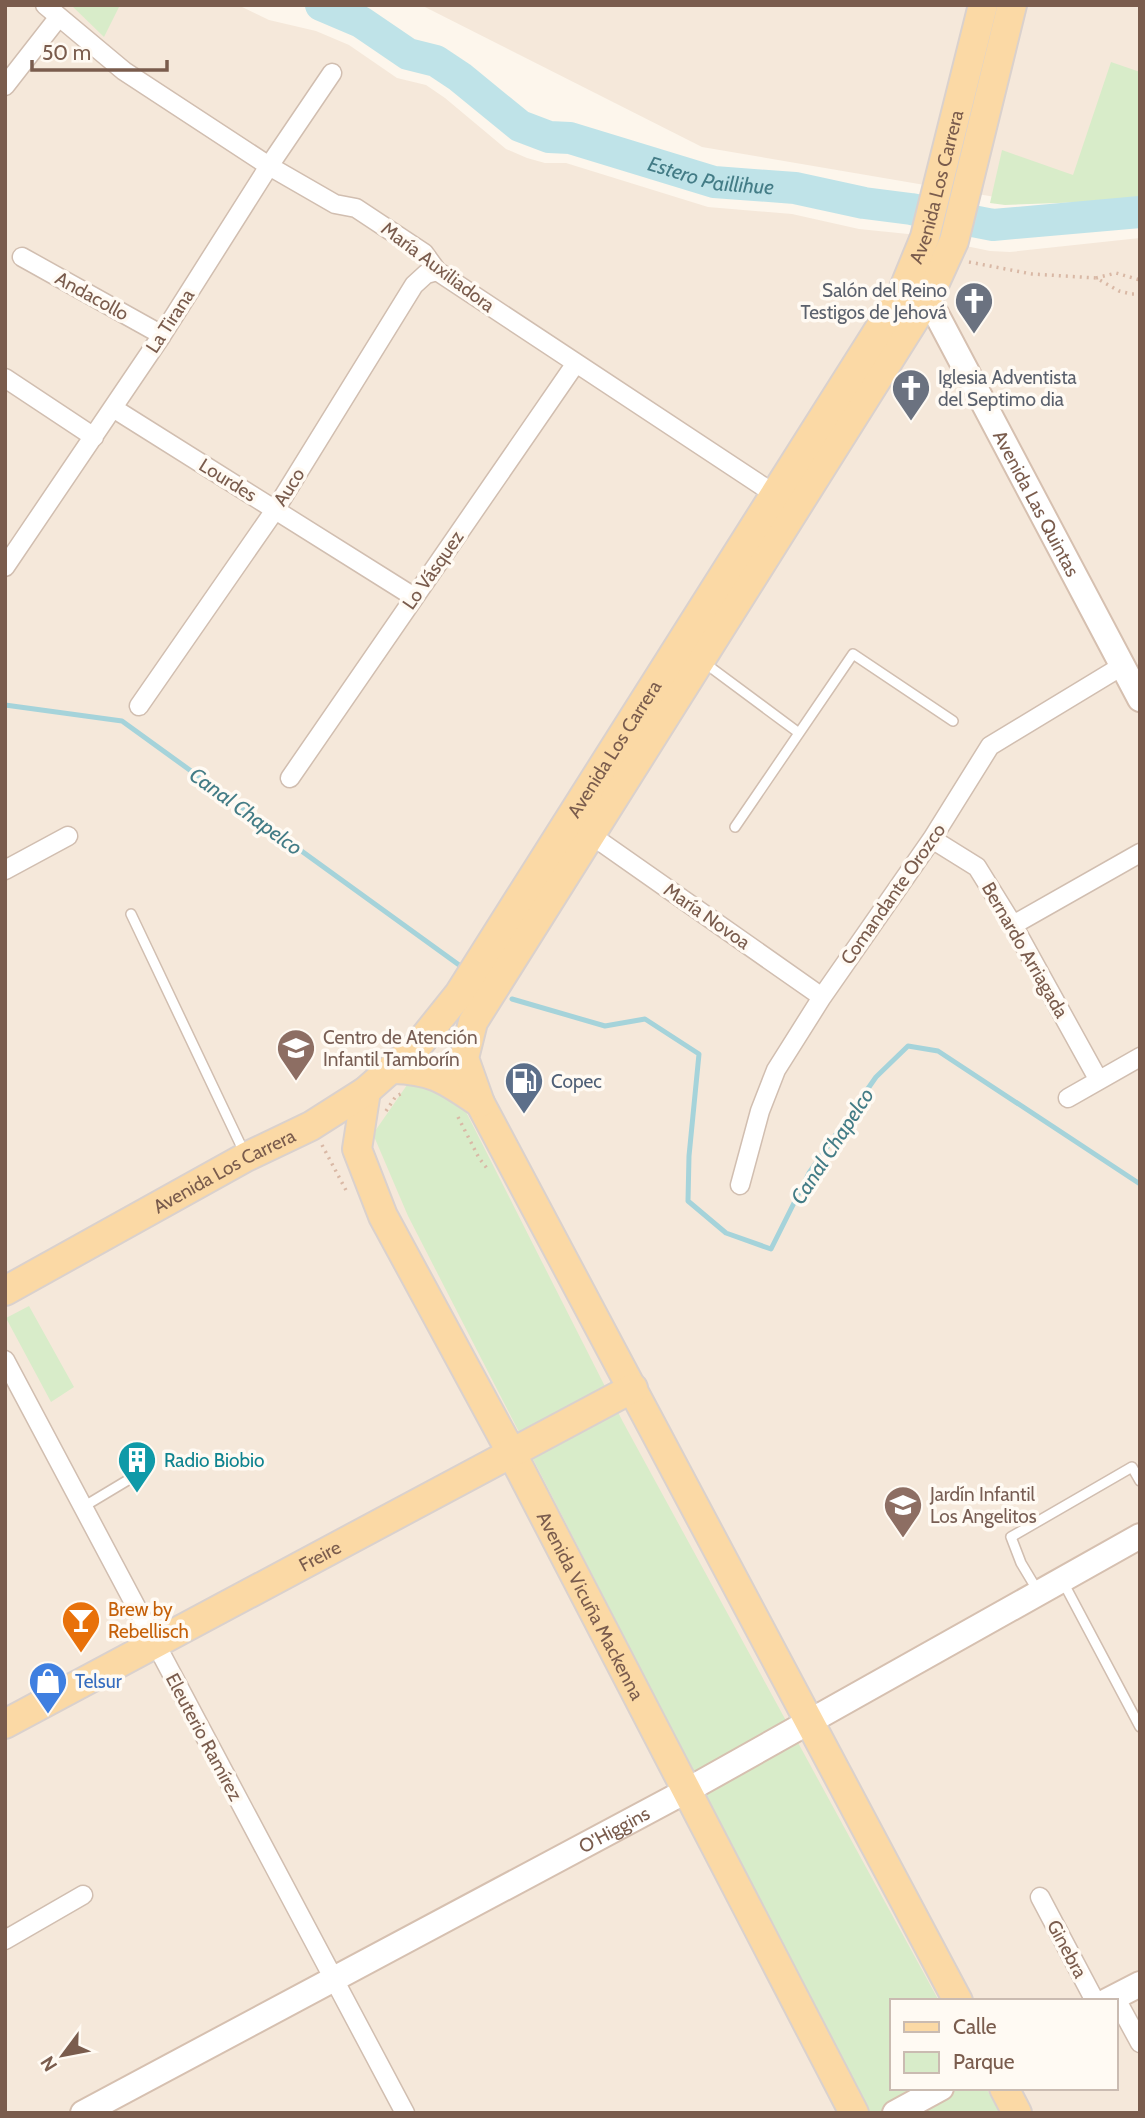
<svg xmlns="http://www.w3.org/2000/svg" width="1145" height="2118" font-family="Cabin,sans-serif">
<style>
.residential{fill:#f5e8da;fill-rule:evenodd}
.green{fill:#d8ecc9}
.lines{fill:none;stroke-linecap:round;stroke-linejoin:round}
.stream{stroke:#a5d3da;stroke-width:5}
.river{stroke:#bfe3e8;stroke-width:32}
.lane-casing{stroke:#d1beb0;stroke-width:12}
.street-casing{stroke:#d1beb0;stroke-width:21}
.secondary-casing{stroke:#d6c0b0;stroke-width:28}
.primary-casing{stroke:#dad1cd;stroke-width:32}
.path{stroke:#d9b8a5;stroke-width:3.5;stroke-dasharray:2 5;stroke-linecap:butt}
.lane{stroke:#fff;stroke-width:9}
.street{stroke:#fff;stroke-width:18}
.secondary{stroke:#fff;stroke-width:24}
.primary{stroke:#fbd9a5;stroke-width:28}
.labels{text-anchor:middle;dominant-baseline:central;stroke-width:7;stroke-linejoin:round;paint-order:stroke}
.street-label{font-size:19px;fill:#7a5c4d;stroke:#fffaf3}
.worship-label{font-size:19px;fill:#5b616d;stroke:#fffaf3;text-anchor:end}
.education-label{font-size:19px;fill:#785e54;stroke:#fffaf3;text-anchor:start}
.service-label{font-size:19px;fill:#4e5e75;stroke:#fffaf3;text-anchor:start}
.culture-label{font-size:19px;fill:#0d838f;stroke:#fffaf3;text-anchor:start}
.food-label{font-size:19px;fill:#c56008;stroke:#fffaf3;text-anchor:start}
.shop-label{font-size:19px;fill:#366cbe;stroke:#fffaf3;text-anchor:start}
.water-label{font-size:21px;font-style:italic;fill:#437c86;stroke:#fffaf3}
</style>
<rect width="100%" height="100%" fill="#fdf6ec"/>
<path class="residential" d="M5,5H238L269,20L316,31L349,45L397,78L426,85L445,98L506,149L527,158L545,163H566L708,207L792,214L859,229L908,234L990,251L1010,252L1140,238V2113H5ZM891,2001H1115V2088H891Z
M421,5H1140V192L1001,198L702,147Z"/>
<path class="green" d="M71,5H120L104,37Z
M1111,62L1140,72V200L1005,205L990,203L1002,150L1073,175Z
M440,1083L462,1104L623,1422L939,2001H891V2088H986L1000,2113H869L408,1216L373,1134L407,1085Z
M29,1306L74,1387L51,1402L6,1318Z"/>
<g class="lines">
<path class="stream" d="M5,705L122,721L466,970
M512,999L605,1026L645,1019L699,1054L689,1156L688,1201L726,1233L771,1249L809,1173L876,1077L908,1046L938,1051L1140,1184"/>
<path class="river" id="s1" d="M321,5L361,22L408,54L436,61L460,77L520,126L549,137L570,138L714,182L795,188L864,203L911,209L993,225L1140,212"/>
<g class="lane-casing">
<path id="lane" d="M702,661L799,733
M735,827L853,654L953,721
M131,914L244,1152
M83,1507L148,1468
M1062,1580L1140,1727
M1039,1593L1021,1563L1011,1537L1132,1467L1140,1481"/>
</g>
<g class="street-casing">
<path id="street" d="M45,5L124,71L269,166L335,204L356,208L424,253L437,271L782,499
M5,86L58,18
M22,257L162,335
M5,378L94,437
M113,408L414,597
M5,567L162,335L269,166L332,73
M139,706L275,510L414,285L426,274L437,271
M290,778L576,363
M591,835L822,997
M932,839L977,867L1013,925L1098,1079
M5,870L68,836
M1013,925L1140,853
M1068,1098L1140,1057
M740,1185L760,1111L776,1070L822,997L932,839L990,746L1122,666
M5,1360L405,2113
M1040,1897L1095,2001
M5,1940L83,1895
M1115,1997L1140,2043"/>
</g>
<g class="secondary-casing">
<g id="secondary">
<path id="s2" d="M921,285L1140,699"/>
<path d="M1107,2001L1140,1984"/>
<path id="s3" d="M83,2113L686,1791L1140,1536"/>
<path d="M895,2113L941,2088"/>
</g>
</g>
<g class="primary-casing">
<g id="primary">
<path d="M393,1069C435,1070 447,1081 480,1103L958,2001"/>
<path id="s4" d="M366,1091L357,1149L383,1216L511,1452L854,2113"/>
<path d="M480,1103L464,1058L473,1022L928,298L954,241L1012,5"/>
<path id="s5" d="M5,1291L246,1157L311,1126L366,1091L419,1044L459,994L902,293L925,237L983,5"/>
<path id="s6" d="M5,1724L633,1388"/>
<path d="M1004,2088L1017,2113"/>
</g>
</g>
<path class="path" d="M969,262L1032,274L1096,278L1119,291L1131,294H1140
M1096,278L1116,273L1140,280
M386,1111L396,1096L405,1092
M458,1117L479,1158L489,1171
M322,1145L348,1194"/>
<use href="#lane" class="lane"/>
<use href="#street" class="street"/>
<use href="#secondary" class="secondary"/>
<use href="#primary" class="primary"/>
</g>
<defs>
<g id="church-pin" transform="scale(2.0125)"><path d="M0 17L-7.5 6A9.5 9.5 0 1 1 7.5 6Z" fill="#6b7280" stroke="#fffaf3"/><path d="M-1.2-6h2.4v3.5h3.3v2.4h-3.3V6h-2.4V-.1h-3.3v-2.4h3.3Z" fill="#fff"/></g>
<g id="school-pin" transform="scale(2.0125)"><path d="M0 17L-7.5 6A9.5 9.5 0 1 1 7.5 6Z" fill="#8d6e63" stroke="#fffaf3"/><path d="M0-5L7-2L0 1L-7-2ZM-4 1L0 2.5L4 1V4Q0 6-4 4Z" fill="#fff"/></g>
<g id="fuel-pin" transform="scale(2.0125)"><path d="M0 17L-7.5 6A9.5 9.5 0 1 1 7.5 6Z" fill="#5c6f8a" stroke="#fffaf3"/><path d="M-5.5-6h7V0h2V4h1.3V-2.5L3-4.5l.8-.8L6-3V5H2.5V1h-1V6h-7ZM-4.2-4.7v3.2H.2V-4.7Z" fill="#fff"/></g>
<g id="building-pin" transform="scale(2.0125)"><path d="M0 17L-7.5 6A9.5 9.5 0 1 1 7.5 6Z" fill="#0f9aa8" stroke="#fffaf3"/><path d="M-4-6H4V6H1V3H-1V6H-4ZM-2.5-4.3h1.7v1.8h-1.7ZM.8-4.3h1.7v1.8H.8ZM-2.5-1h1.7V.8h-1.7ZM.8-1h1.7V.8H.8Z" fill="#fff"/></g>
<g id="bar-pin" transform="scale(2.0125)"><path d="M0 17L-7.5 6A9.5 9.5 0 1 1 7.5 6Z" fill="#e8710a" stroke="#fffaf3"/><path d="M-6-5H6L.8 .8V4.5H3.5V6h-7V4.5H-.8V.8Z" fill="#fff"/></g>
<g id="shop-pin" transform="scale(2.0125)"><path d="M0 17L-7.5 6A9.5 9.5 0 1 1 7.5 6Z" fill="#3f7fe0" stroke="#fffaf3"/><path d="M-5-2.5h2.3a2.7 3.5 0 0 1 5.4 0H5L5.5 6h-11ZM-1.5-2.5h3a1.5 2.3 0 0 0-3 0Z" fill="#fff"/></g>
</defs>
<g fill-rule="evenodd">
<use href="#church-pin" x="974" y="301"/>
<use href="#church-pin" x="911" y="388"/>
<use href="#school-pin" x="296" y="1048"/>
<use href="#fuel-pin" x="524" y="1081"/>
<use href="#building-pin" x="137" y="1460"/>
<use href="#school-pin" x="903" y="1505"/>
<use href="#bar-pin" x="81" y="1620"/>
<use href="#shop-pin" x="48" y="1681"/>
</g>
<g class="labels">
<g class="street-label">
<text stroke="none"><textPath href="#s5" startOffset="1489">Avenida Los Carrera</textPath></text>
<text transform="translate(438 267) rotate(37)">María Auxiliadora</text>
<text transform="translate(92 296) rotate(29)">Andacollo</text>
<text transform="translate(170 321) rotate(-57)">La Tirana</text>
<text transform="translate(228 480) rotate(32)">Lourdes</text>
<text transform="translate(289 487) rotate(-58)">Auco</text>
<text stroke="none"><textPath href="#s2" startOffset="247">Avenida Las Quintas</textPath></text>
<text transform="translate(433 570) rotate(-55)">Lo Vásquez</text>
<text stroke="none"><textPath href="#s5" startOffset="838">Avenida Los Carrera</textPath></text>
<text transform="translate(893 894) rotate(-55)">Comandante Orozco</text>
<text transform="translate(707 916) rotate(35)">María Novoa</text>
<text transform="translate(1025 950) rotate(60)">Bernardo Arriagada</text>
<text stroke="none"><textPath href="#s5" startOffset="250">Avenida Los Carrera</textPath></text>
<text stroke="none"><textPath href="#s6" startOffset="357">Freire</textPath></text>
<text stroke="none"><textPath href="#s4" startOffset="572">Avenida Vicuña Mackenna</textPath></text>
<text transform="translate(204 1737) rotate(62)">Eleuterio Ramírez</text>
<text stroke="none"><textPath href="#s3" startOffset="602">O'Higgins</textPath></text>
<text transform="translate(1067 1949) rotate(62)">Ginebra</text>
</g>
<g class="worship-label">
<text x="947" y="290">Salón del Reino<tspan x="947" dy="22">Testigos de Jehová</tspan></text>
<text x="938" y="377" text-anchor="start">Iglesia Adventista<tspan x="938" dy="22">del Septimo dia</tspan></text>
</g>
<g class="education-label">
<text x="323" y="1037">Centro de Atención<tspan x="323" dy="22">Infantil Tamborín</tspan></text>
<text x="930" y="1494">Jardín Infantil<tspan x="930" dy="22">Los Angelitos</tspan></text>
</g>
<g class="service-label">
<text x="551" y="1081">Copec</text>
</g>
<g class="culture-label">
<text x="164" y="1460">Radio Biobio</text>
</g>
<g class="food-label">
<text x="108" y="1609">Brew by<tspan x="108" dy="22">Rebellisch</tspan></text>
</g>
<g class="shop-label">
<text x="75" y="1681">Telsur</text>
</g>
<g class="water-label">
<text stroke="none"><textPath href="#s1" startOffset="434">Estero Paillihue</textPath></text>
<text transform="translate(246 811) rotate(36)">Canal Chapelco</text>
<text transform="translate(832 1146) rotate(-57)">Canal Chapelco</text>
</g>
</g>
<rect width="1145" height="2118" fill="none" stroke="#7a5c4d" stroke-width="14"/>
<rect x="890" y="1999" width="228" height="91" fill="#fffaf3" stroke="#cabbb1" stroke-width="2"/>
<rect x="904" y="2022" width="35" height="10" fill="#fbd9a5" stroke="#cabbb1" stroke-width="2"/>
<text x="953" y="2034" font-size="21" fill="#7a5c4d">Calle</text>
<rect x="904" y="2052" width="35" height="21" fill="#d8ecc9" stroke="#cabbb1" stroke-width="2"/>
<text x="953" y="2069" font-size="21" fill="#7a5c4d">Parque</text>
<g transform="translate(63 2055) rotate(238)" stroke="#fffaf3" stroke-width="5" paint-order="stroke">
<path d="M0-5L12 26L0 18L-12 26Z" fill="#7a5c4d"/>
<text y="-10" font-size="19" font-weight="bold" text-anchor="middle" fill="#7a5c4d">N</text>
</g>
<path d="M32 60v10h135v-10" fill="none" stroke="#7a5c4d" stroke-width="3.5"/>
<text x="42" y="60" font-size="21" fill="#7a5c4d" stroke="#fffaf3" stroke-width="5" paint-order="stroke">50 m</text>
</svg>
